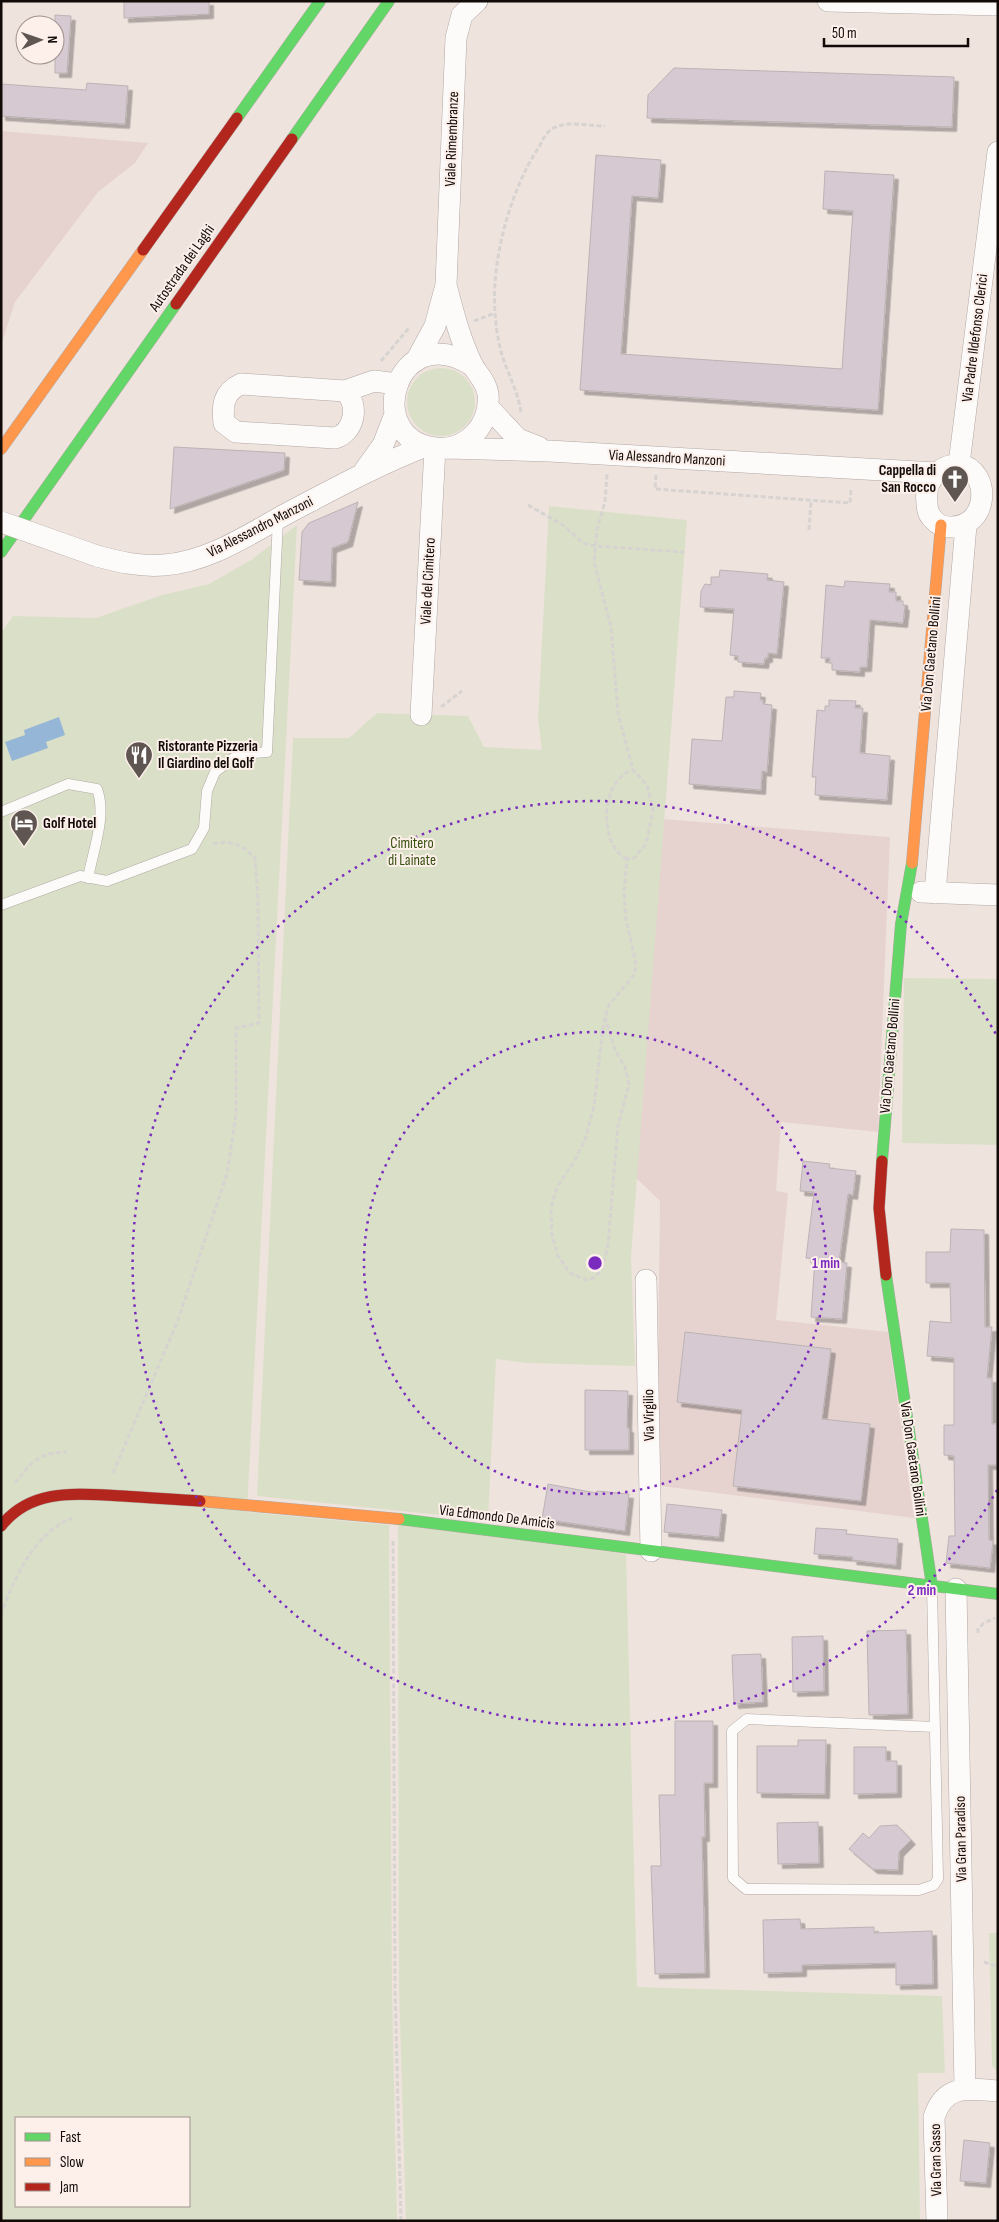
<svg xmlns="http://www.w3.org/2000/svg" width="999" height="2222" font-family="'Sofia Sans Condensed',sans-serif">
<style>
.industrial{fill:#e6d3d0}
.green{fill:#dae0c7;fill-rule:evenodd}
.water{fill:#96b6d7}
.building{fill:#d7c9d1;stroke:#bbb3b4;filter:url(#shadow)}
.lines{fill:none;stroke-linecap:round;stroke-linejoin:round}
.lane-casing{stroke:#b1a8a3;stroke-width:11}
.street-casing{stroke:#b1a8a3;stroke-width:22}
.fast-casing{stroke:#b1a8a3;stroke-width:12}
.slow-casing{stroke:#b1a8a3;stroke-width:12}
.jam-casing{stroke:#b1a8a3;stroke-width:12}
.path{stroke:#d6d3d0;stroke-width:3;stroke-dasharray:5 2.5;stroke-linecap:butt}
.lane{stroke:#fdfbfa;stroke-width:10}
.street{stroke:#fdfbfa;stroke-width:21}
.fast{stroke:#63d668;stroke-width:11}
.slow{stroke:#ff974d;stroke-width:11}
.jam{stroke:#b3261e;stroke-width:11}
.street-bridge-casing{stroke:#b1a8a3;stroke-width:22;stroke-linecap:butt}
.street-bridge{stroke:#fdfbfa;stroke-width:21}
.ring{fill:none;stroke:#7b2cbf;stroke-width:2.5;stroke-dasharray:2.5 5}
.labels{text-anchor:middle;dominant-baseline:central;stroke-width:4;stroke-linejoin:round;paint-order:stroke}
.street-label{font-size:15px;fill:#110a07;stroke:#fdefe9}
.poi-label{font-size:15px;font-weight:bold;fill:#110a07;stroke:#fdefe9;text-anchor:start}
.park-label{font-size:15px;fill:#334f0d;stroke:#fdefe9}
.centre{fill:#7b2cbf;stroke:#fdefe9;stroke-width:2.5}
.ring-label{font-size:15px;text-anchor:middle;font-weight:bold;fill:#7b2cbf;stroke:#fdefe9;stroke-width:4;stroke-linejoin:round;paint-order:stroke}
</style>
<defs>
<filter id="shadow"><feDropShadow dx="4.5" dy="4.5" stdDeviation="0" flood-color="#0004"/></filter>
</defs>
<rect width="100%" height="100%" fill="#efe3de"/>
<path class="industrial" d="M1,131L148,143L135,163L98,192L15,302L1,345Z
M662,819L890,837L878,1132L781,1122L776,1191L788,1193L776,1320L888,1332L914,1518L661,1486L658,1367L660,1201L635,1177Z"/>
<path class="green" d="M407 402a34 34 0 1 1 68 0a34 34 0 1 1-68 0Z
M549,506L687,520L631,1257L635,1366L527,1363L496,1359L488,1520L257,1496L293,738H349L377,713L468,716L484,747L542,750L538,720Z
M297,525L247,1512L389,1525L392,1988L397,2221H1V633L13,616L96,618L162,595L209,584L251,560ZM16,2118H189V2206H16Z
M904,978L998,979V1145L902,1143Z
M398,1525L626,1554L637,1987L942,1996L945,2073H918L920,2221H406L399,1987Z
M989,1933H998V2072L992,2066Z"/>
<path class="water" d="M59,717L65,735L46,742L48,748L12,761L5,742L25,735L24,730Z"/>
<path class="building" d="M124,1H209V14L124,18Z
M55,15L71,16L67,73H55Z
M674,68L954,77L952,127L647,118L648,95Z
M87,83L128,86L125,124L1,116V84L86,90Z
M596,155L661,160L658,198L632,196L621,354L842,369L853,211L823,209L825,171L894,175L878,410L580,390Z
M174,447L285,453L284,470L170,509Z
M358,502L348,542L332,548L331,582L299,580L302,532L309,523Z
M720,570L768,574L767,580L784,582L777,654L768,653V658H765L764,664L738,662V656L730,655L734,609L700,607L701,591L705,584L711,585V577H719Z
M845,581L890,584L889,592H896V601H903V605L905,606L903,623L870,620L867,667H860V672L832,670V663H829L830,658H821L826,585L844,587Z
M734,691L761,693L760,700H763V704L772,705L767,772L762,771L761,790L689,784L692,739L722,741L726,697H734Z
M829,700L856,701L855,708H863L860,753L890,756L887,800L815,795L816,777H812L817,710L825,711V706H829Z
M803,1161L830,1164L829,1168L856,1171L853,1195L848,1194L839,1262L847,1263L842,1319L811,1317L815,1259L806,1258L814,1192L800,1191Z
M951,1229L984,1230L985,1327H992L987,1378H992V1424H997V1465H988L989,1540L993,1541L990,1568L946,1563L949,1536H955L954,1456L944,1455V1425H954V1358L927,1356L930,1321L951,1323L950,1283H926V1252H950Z
M685,1332L831,1349L822,1419L870,1424L861,1501L733,1486L742,1410L677,1402Z
M585,1390L628,1391L627,1428H629V1450H585Z
M548,1484L596,1493L597,1491L629,1494L625,1531L542,1519Z
M667,1504L722,1510L719,1537L664,1532Z
M816,1528L847,1530L846,1534L898,1539L896,1565L852,1560L853,1557L814,1554Z
M906,1630L908,1714L869,1715L867,1631Z
M823,1636L824,1691L793,1692L792,1637Z
M761,1654L763,1702L734,1704L732,1655Z
M675,1721H713V1783H704L705,1837H702L705,1973L655,1974L651,1866H661L659,1795H675Z
M798,1740H826L825,1794L757,1793V1746H798Z
M854,1747H886V1761H897V1793L854,1794Z
M818,1822L819,1863L778,1864L777,1823Z
M897,1825L911,1840L899,1852L898,1870L873,1869L849,1849L863,1833L869,1838L880,1826Z
M800,1919L801,1929L874,1927V1933L932,1931L933,1984L896,1985V1963L802,1965V1972L764,1973L763,1920Z
M964,2140L990,2143L986,2183L960,2181Z"/>
<g class="lines">
<g class="lane-casing">
<path id="lane" d="M1,812L68,784L97,789C107,815 93,851 88,878
M1,905L80,876L107,881L192,849L204,828L207,791L215,772L239,754L267,752L278,519
M932,1586L938,1879L934,1885L919,1890L746,1889L733,1878L732,1731L747,1719L935,1727"/>
</g>
<g class="street-casing">
<path id="street" d="M828,1L998,5
M446,285C453,312 460,339 472,364C477,374 486,381 488,394C491,424 467,452 435,448C361,439 396,316 473,366
M416,361L435,326L446,285L456,38L462,15L477,1
M345,391C360,405 354,433 335,438L236,432L224,423C222,406 223,392 241,384L345,391L374,381L397,384
M488,407L518,439L539,447
M447,448L549,451L936,473
M959,464L998,152
M959,464C992,471 989,527 951,527C945,527 938,525 934,520C929,516 927,509 927,503C924,480 937,467 959,464Z
M365,470L383,445L395,414
M97,556C119,562 141,567 164,565C208,562 248,535 286,514C332,490 377,465 426,446
M421,715L435,448
M921,892L998,895
M935,893L966,525
M646,1280L651,1551
M956,1589L965,2089
M937,2221L934,2117C945,2083 969,2089 998,2091"/>
</g>
<g class="fast-casing">
<path id="fast" d="M237,118L320,1
M292,139L389,1
M1,552L176,304
M882,1161L901,924L912,863
M886,1275L932,1586
M399,1519L998,1594"/>
</g>
<g class="slow-casing">
<path id="slow" d="M1,449L143,250
M912,863L941,525
M200,1501L399,1519"/>
</g>
<g class="jam-casing">
<path id="jam" d="M143,250L237,118
M176,304L292,139
M882,1161L879,1208L886,1275
M1,1526C32,1487 78,1494 123,1496C149,1498 175,1499 200,1501"/>
</g>
<path class="path" d="M474,321L495,313
M381,361L409,328
M521,412C518,392 508,374 502,355C498,342 496,326 495,313C491,261 510,190 539,147C543,139 547,130 556,127C569,121 590,126 605,126
M656,475L655,489L850,503L851,488
M528,505L563,525L583,543L594,546L684,552
M809,530L811,500
M441,707L462,691
M627,859C598,845 600,779 633,770
M605,1017L615,1050L625,1067L629,1084L618,1126L608,1245L603,1266L599,1273L593,1278L586,1280L570,1273L558,1256L552,1235L551,1208L557,1187L574,1162L585,1140L594,1106L602,1035L605,1017L609,1005L634,975L636,966L634,954L626,920L624,893L627,859L634,858L646,844L653,810L647,785L633,770L618,713L611,627L594,562L597,529L605,502L607,474
M113,1473L178,1320L227,1174L236,1115V1028L259,1023L258,899L255,858C240,844 233,840 212,844
M15,1483C31,1462 40,1452 67,1452
M393,1541L395,1988L401,2221
M1,1615C13,1580 35,1532 72,1518
M978,1633V1629L984,1623L995,1618
M984,1962L998,1967"/>
<use href="#lane" class="lane"/>
<use href="#street" class="street"/>
<use href="#fast" class="fast"/>
<use href="#slow" class="slow"/>
<use href="#jam" class="jam"/>
<g class="street-bridge-casing">
<path id="street-bridge" d="M1,522L97,556"/>
</g>
<use href="#street-bridge" class="street-bridge"/>
</g>
<g class="ring">
<circle cx="595" cy="1263" r="231"/>
<path d="M997 1490A462 462 0 1 1 997 1036"/>
</g>
<defs>
<g id="church-pin" transform="scale(1.4375)"><path d="M0 17L-7.5 6A9.5 9.5 0 1 1 7.5 6Z" fill="#5f5652" stroke="#fdefe9"/><path d="M-1.2-6h2.4v3.5h3.3v2.4h-3.3V6h-2.4V-.1h-3.3v-2.4h3.3Z" fill="#fff"/></g>
<g id="restaurant-pin" transform="scale(1.4375)"><path d="M0 17L-7.5 6A9.5 9.5 0 1 1 7.5 6Z" fill="#5f5652" stroke="#fdefe9"/><path d="M-5-6h1v4h1v-4h1v4h1v-4h1v5L-1.5 .5V6h-2V.5L-5-1ZM5-6V6H3V1.5H1.5Q1.5-4 5-6Z" fill="#fff"/></g>
<g id="hotel-pin" transform="scale(1.4375)"><path d="M0 17L-7.5 6A9.5 9.5 0 1 1 7.5 6Z" fill="#5f5652" stroke="#fdefe9"/><path d="M-6-4.5h1.5V1H6V5H4.5V3h-9V5H-6ZM-4 0a1.8 1.8 0 1 1 3.6 0ZM.5 0V-2.5h3Q6-2.5 6 0Z" fill="#fff"/></g>
</defs>
<g fill-rule="evenodd">
<use href="#church-pin" x="955" y="479"/>
<use href="#restaurant-pin" x="139" y="755"/>
<use href="#hotel-pin" x="24" y="823"/>
</g>
<g class="labels">
<g class="street-label">
<text transform="translate(452 139) rotate(-88)">Viale Rimembranze</text>
<text transform="translate(182 268) rotate(-55)">Autostrada dei Laghi</text>
<text transform="translate(975 338) rotate(-83)">Via Padre Ildefonso Clerici</text>
<text transform="translate(667 458) rotate(3)">Via Alessandro Manzoni</text>
<text transform="translate(260 527) rotate(-27)">Via Alessandro Manzoni</text>
<text transform="translate(428 581) rotate(-87)">Viale del Cimitero</text>
<text transform="translate(931 654) rotate(-85)">Via Don Gaetano Bollini</text>
<text transform="translate(890 1056) rotate(-85)">Via Don Gaetano Bollini</text>
<text transform="translate(649 1415) rotate(-91)">Via Virgilio</text>
<text transform="translate(913 1459) rotate(82)">Via Don Gaetano Bollini</text>
<text transform="translate(497 1517) rotate(7)">Via Edmondo De Amicis</text>
<text transform="translate(961 1839) rotate(-91)">Via Gran Paradiso</text>
<text transform="translate(936 2160) rotate(-91)">Via Gran Sasso</text>
</g>
<g class="poi-label">
<text x="936" y="470" text-anchor="end">Cappella di<tspan x="936" dy="17">San Rocco</tspan></text>
<text x="158" y="746">Ristorante Pizzeria<tspan x="158" dy="17">Il Giardino del Golf</tspan></text>
<text x="43" y="823">Golf Hotel</text>
</g>
<g class="park-label">
<text x="412" y="843">Cimitero<tspan x="412" dy="17">di Lainate</tspan></text>
</g>
</g>
<circle cx="595" cy="1263" r="8" class="centre"/>
<g class="ring-label">
<text x="826" y="1268">1 min</text>
<text x="922" y="1595">2 min</text>
</g>
<rect width="999" height="2222" fill="none" stroke="#110a07" stroke-width="5"/>
<rect x="15" y="2117" width="175" height="90" fill="#fdefe9" stroke="#9f938f"/>
<rect x="25" y="2133" width="25" height="8" fill="#63d668" stroke="#9f938f"/>
<text x="60" y="2142" font-size="15" fill="#110a07">Fast</text>
<rect x="25" y="2158" width="25" height="8" fill="#ff974d" stroke="#9f938f"/>
<text x="60" y="2167" font-size="15" fill="#110a07">Slow</text>
<rect x="25" y="2183" width="25" height="8" fill="#b3261e" stroke="#9f938f"/>
<text x="60" y="2192" font-size="15" fill="#110a07">Jam</text>
<g transform="translate(40 40) rotate(88)"><circle r="24" fill="#fdefe9" stroke="#9f938f"/>
<path d="M0-4L9 19L0 12L-9 19Z" fill="#5f5652"/>
<text y="-8" font-size="14" font-weight="bold" text-anchor="middle" fill="#110a07">N</text>
</g>
<path d="M824 38v8h144v-8" fill="none" stroke="#110a07" stroke-width="2.5"/>
<text x="832" y="38" font-size="15" fill="#110a07" stroke="#fdefe9" stroke-width="4" paint-order="stroke">50 m</text>
</svg>
